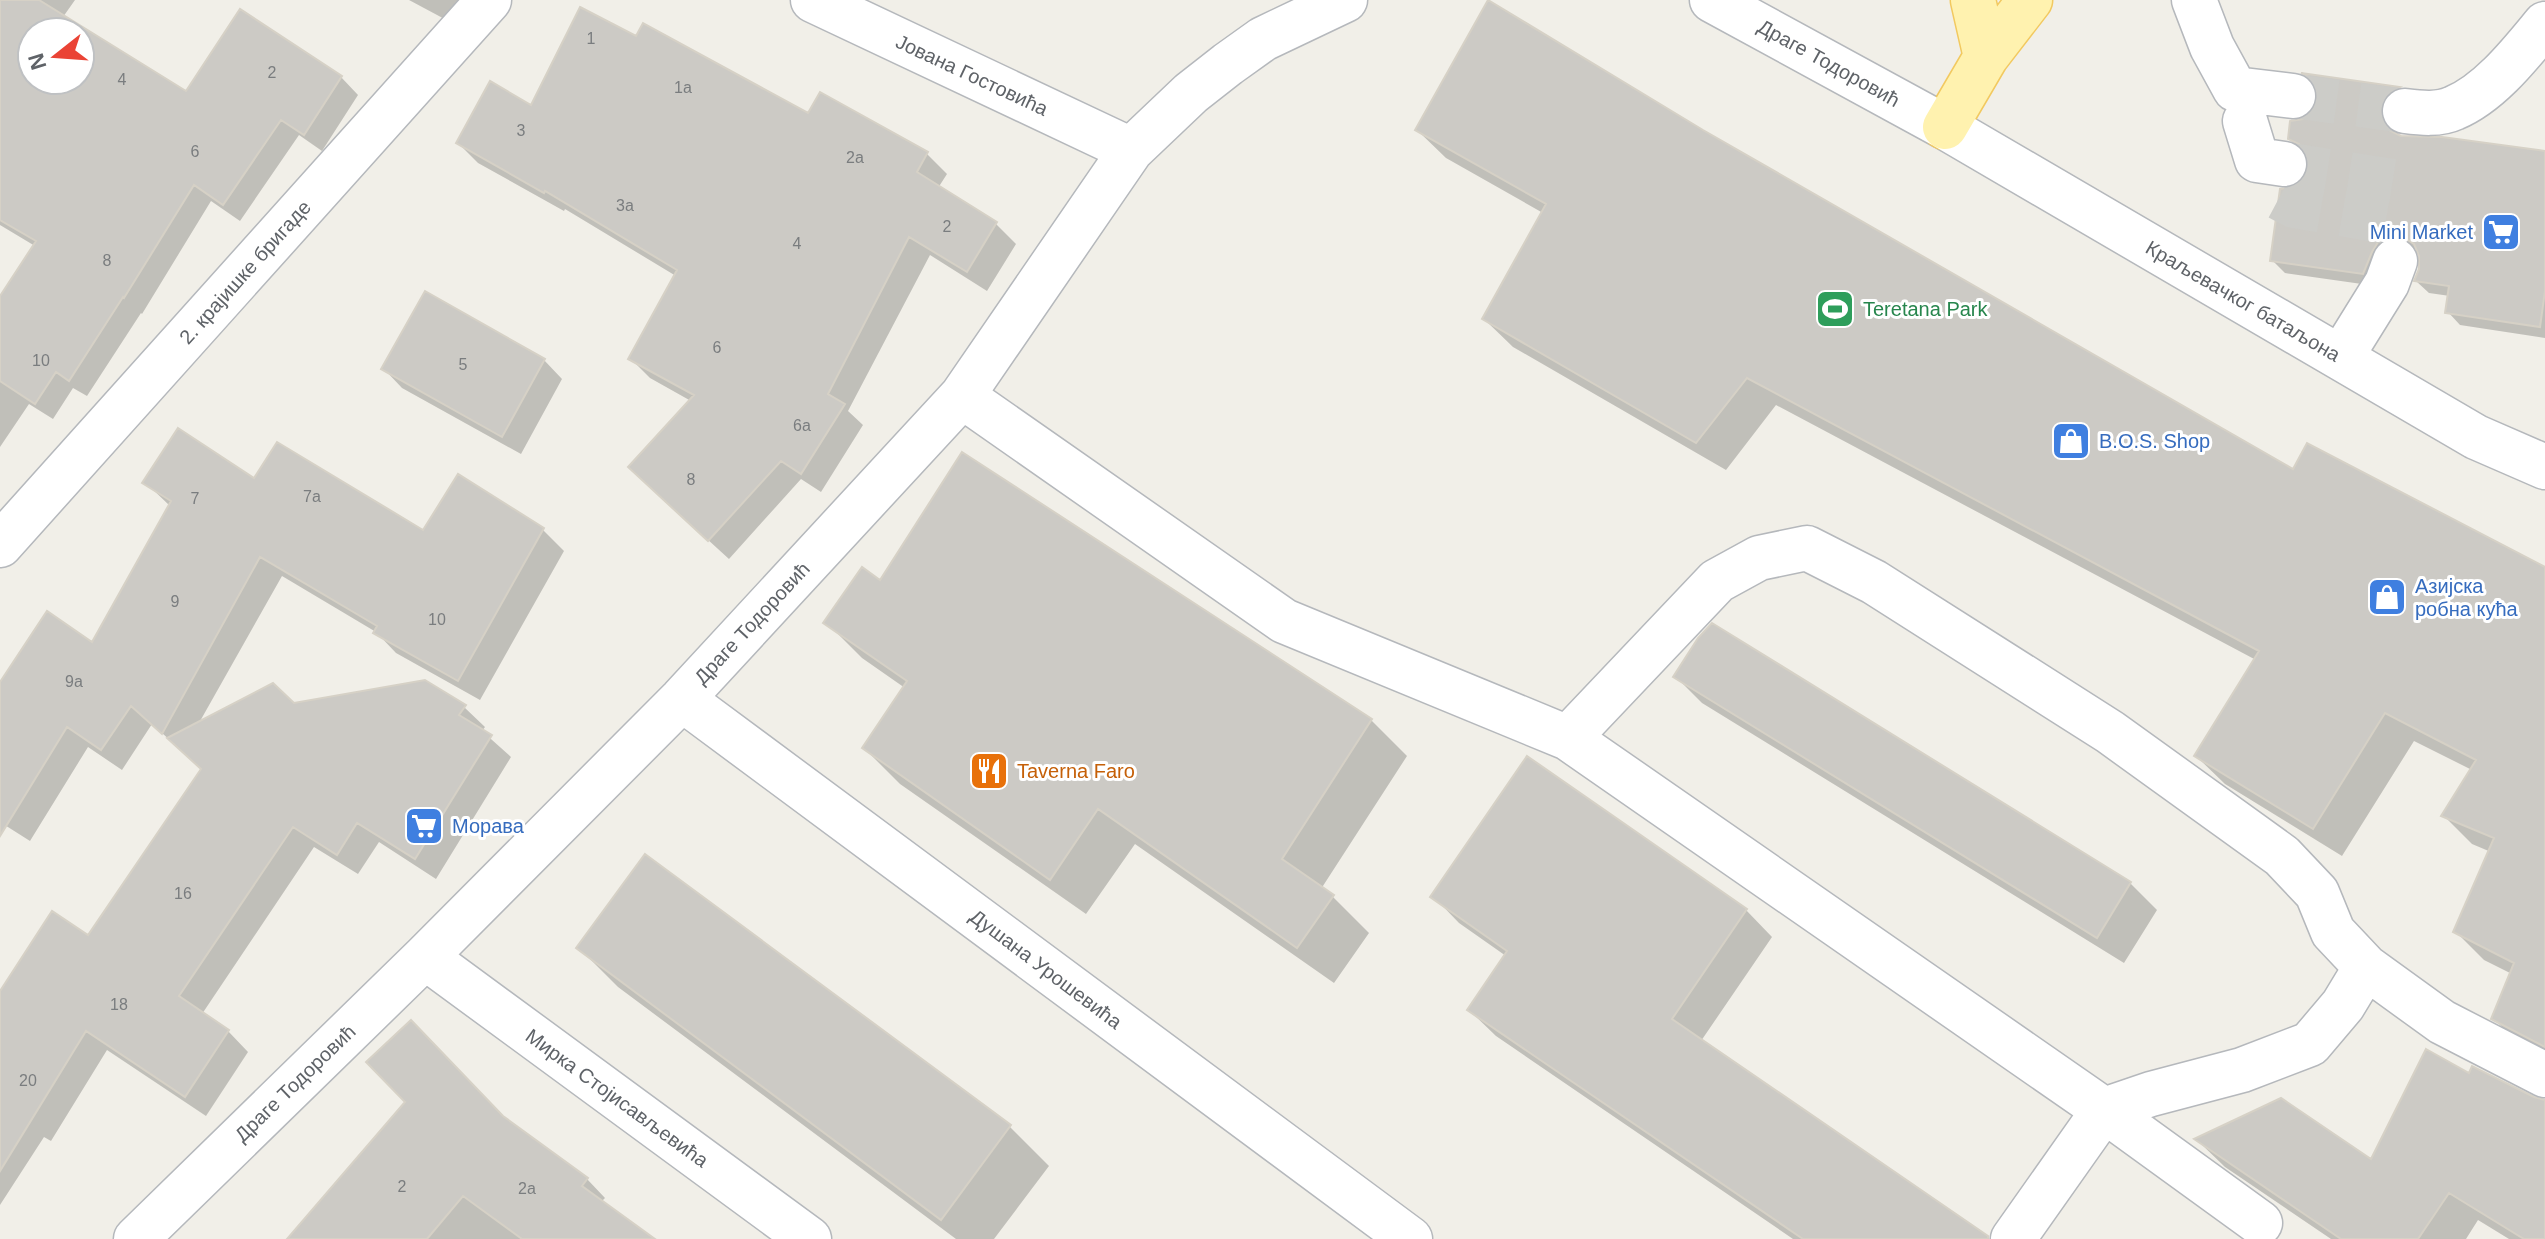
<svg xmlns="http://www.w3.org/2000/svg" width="2545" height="1239" font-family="Helvetica,sans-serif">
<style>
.shadow{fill:#0003;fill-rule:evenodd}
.building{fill:#cccac5;stroke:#d6d1c6;stroke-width:2;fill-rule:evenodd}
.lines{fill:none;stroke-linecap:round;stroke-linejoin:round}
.minor-tunnel{stroke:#ccccc8;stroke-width:44;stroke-dasharray:44 22;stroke-linecap:butt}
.minor-casing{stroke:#b5b8bc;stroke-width:47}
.major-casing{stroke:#f2c960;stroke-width:47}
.minor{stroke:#fff;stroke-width:44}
.major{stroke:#fff2af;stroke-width:44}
.labels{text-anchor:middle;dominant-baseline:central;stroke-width:6;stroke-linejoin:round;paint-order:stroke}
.number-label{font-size:16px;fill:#7a7d7f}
.street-label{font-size:20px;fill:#5f6368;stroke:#fff}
.shop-label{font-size:20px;fill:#366cbe;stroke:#fff;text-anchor:start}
.leisure-label{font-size:20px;fill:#27864d;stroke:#fff;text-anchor:start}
.food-label{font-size:20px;fill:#c56008;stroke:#fff;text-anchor:start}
</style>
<rect width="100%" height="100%" fill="#f1efe8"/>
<path class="shadow" d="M0,0H75L63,17L187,93L241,12L341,77L358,95L322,151L299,135L240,221L211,201L142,314L141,313L87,396L73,388L53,419L29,404L0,447V299L35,246L0,225ZM32,32H80V80H32Z
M409,0H464L452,23Z
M637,38L809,116L927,154L947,174L938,188L996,224L1016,244L987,291L930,255L848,411L863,425L821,492L801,479L729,559L650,487L691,401L650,378L630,358L676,276L565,209L564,211L478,163L458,143L532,108Z
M2307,76L2399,89L2411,101L2392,123L2394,135L2401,138L2545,153V338L2460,325L2448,312L2450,296L2429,293L2416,281L2421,269V255L2417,249H2403L2376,286L2285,273L2272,260L2295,189L2305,181L2311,169L2309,154L2303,152L2290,139L2315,112L2320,100L2316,85Z
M1417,130L1702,131L2294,471L2545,569V1059L2522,1047L2494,1019L2512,974L2484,960L2455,931L2491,852L2472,844L2443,815L2472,770L2414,741L2342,856L2225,784L2196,756L2256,660L1776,405L1726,470L1513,347L1484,319L1543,213L1446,158Z
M544,360L562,379L521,454L402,388L384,369Z
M458,477L543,530L564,551L480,700L396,653L376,632L282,576L199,723L293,705L464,707L485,727L482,731L511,757L436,879L379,842L358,874L314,847L202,1014L228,1031L248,1052L206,1116L107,1050L51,1141L44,1137L0,1205V994L89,938L203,770L152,724L122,770L88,747L30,841L0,822V685L93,644L170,506L145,482L255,481L424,533Z
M880,583L1371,720L1407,756L1321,889L1333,897L1369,933L1334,983L1135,844L1086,914L900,784L864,748L905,688L862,658L826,622Z
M1676,677L2130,883L2157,910L2124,963L1702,703Z
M646,857L1010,1127L1049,1166L994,1239H956L618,987L579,948Z
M1433,896L1746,910L1772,937L1701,1041L1987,1239H1793L1496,1036L1469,1010L1506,956L1459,923Z
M2470,1076L2545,1102V1239H2509L2478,1220L2466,1239H2331L2225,1167L2197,1140L2372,1162Z
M504,1119L587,1179L605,1198L601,1202L651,1239H293Z"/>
<path class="building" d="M0,0H39L186,91L240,9L342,76L304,135L281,120L223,205L194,185L124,298L123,297L69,381L56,372L35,404L0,381V296L36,241L0,220ZM32,32H80V80H32Z
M1488,0L1703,130L2293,469L2307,443L2545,567V1047L2491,1019L2514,963L2453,932L2494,838L2441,816L2476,760L2385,713L2313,829L2194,756L2259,651L1747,378L1696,443L1482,319L1546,204L1415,130Z
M580,7L636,36L643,23L808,113L820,92L928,152L917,172L997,222L967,272L909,237L828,394L845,404L801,474L781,461L708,541L628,467L694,395L628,359L677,270L545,191L544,193L456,143L490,81L531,105Z
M2301,73L2400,87L2386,95L2380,109L2382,122L2389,130L2401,136L2442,137L2545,151V291L2540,327L2445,313L2449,286L2414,281L2419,269V256L2414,244L2403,237H2390L2378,242L2372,252L2363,274L2270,261L2280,189L2294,187L2303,180L2309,168L2307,154L2299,144L2288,139L2290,121L2303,119L2313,110L2318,100L2316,86L2309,77Z
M425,291L545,359L502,437L381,369Z
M178,428L254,478L277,442L423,530L458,474L544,528L458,681L373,633L377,626L260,557L162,734L131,706L101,750L67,727L0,836V682L47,611L92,642L171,501L142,483Z
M962,452L1372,719L1282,859L1334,895L1297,948L1098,809L1050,880L862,748L907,681L823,623L862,567L880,580Z
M1712,623L2131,882L2097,938L1673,677L1698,638Z
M425,680L466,705L459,715L492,735L415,859L357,823L337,855L293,827L179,996L229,1030L185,1097L86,1031L0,1171V991L52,911L88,935L201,769L167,738L273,683L294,703Z
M1527,756L1747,909L1672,1019L1988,1236V1239H1803L1467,1010L1507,951L1430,897Z
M645,854L1011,1125L941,1220L576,948Z
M411,1020L503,1116L588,1178L582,1186L655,1239H522L463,1196L427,1239H287L405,1102L366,1062Z
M2426,1049L2469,1073L2472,1066L2534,1097L2545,1100V1239H2524L2449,1193L2418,1239H2341L2194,1139L2281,1098L2371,1159Z"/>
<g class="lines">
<path class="minor-tunnel" d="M2293,96L2405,111
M2284,164L2412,184
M2279,198L2294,206L2405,225"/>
<g class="minor-casing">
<path id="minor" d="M813,0L1131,150
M1712,0L1945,127L2476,437L2545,467
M2194,0L2212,47L2235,89L2293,96
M2405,111C2421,113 2439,115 2454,108C2490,93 2521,53 2545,24
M2245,121L2257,160L2284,164
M2341,357L2387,283L2395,261
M962,396L1284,621L1568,738L2104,1110L2260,1223
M0,545L489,0
M682,699L1410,1239
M1568,738L1717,581L1759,558L1807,548L1874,582L2110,732L2282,856L2317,893L2333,932L2366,967L2442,1022L2545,1075
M425,957L809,1239
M136,1239L425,957L682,699L962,396L1131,150L1191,93L1228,64L1263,39L1345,0
M2013,1239L2104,1110L2151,1094L2242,1070L2310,1044L2343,1005L2366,967"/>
</g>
<g class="major-casing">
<path id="major" d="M1973,0L1986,57
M1945,127L1986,57L2030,0"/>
</g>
<use href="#minor" class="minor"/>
<use href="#major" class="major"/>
</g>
<defs>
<g id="supermarket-square" transform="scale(2)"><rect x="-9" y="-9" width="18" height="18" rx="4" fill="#3f7fe0" stroke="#fff"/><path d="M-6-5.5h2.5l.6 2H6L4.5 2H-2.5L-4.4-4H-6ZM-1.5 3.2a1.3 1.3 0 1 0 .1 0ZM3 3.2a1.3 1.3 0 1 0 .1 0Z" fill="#fff"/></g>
<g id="stadium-square" transform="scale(2)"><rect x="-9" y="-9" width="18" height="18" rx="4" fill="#2e9e5b" stroke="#fff"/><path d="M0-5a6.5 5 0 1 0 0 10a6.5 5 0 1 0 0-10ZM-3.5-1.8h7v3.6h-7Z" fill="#fff"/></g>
<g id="shop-square" transform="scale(2)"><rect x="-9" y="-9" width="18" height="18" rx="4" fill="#3f7fe0" stroke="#fff"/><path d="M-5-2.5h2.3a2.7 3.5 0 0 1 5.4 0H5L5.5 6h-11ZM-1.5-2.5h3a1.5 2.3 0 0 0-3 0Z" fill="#fff"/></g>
<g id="restaurant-square" transform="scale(2)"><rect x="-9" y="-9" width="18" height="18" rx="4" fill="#e8710a" stroke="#fff"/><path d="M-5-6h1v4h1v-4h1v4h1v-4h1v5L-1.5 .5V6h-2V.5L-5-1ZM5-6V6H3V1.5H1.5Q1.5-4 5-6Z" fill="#fff"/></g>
</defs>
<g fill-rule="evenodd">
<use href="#supermarket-square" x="2501" y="232"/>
<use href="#stadium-square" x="1835" y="309"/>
<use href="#shop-square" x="2071" y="441"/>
<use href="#shop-square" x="2387" y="597"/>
<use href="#restaurant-square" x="989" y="771"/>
<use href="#supermarket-square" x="424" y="826"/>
</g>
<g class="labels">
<g class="number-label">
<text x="591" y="38">1</text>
<text x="272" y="72">2</text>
<text x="122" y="79">4</text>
<text x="683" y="87">1a</text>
<text x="521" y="130">3</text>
<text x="195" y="151">6</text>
<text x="855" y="157">2a</text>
<text x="625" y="205">3a</text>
<text x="947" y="226">2</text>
<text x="797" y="243">4</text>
<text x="107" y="260">8</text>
<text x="717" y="347">6</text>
<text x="41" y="360">10</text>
<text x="463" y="364">5</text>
<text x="802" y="425">6a</text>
<text x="691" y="479">8</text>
<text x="312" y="496">7a</text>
<text x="195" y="498">7</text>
<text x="175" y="601">9</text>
<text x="437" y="619">10</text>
<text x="74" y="681">9a</text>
<text x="183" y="893">16</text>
<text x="119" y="1004">18</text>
<text x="28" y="1080">20</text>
<text x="402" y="1186">2</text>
<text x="527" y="1188">2a</text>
</g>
<g class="street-label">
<text transform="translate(1829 63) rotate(29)">Драге Тодоровић</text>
<text transform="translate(972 75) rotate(25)">Јована Гостовића</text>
<text transform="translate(245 272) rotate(-48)">2. крајишке бригаде</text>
<text transform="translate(2243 301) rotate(30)">Краљевачког батаљона</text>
<text transform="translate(752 623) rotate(-47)">Драге Тодоровић</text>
<text transform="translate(1046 969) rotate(37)">Душана Урошевића</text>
<text transform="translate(295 1083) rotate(-44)">Драге Тодоровић</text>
<text transform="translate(617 1098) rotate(36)">Мирка Стојисављевића</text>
</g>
<g class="shop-label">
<text x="2473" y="232" text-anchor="end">Mini Market</text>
<text x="2099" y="441">B.O.S. Shop</text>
<text x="2415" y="586">Азијска<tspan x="2415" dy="23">робна кућа</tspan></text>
<text x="452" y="826">Морава</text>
</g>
<g class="leisure-label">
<text x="1863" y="309">Teretana Park</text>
</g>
<g class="food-label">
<text x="1017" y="771">Taverna Faro</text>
</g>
</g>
<g transform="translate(56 56) rotate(253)"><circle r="38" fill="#ffffff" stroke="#bfc1c3" stroke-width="2"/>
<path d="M0-6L14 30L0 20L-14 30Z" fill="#ea4335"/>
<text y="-12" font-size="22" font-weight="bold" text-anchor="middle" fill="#5f6368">N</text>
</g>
</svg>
